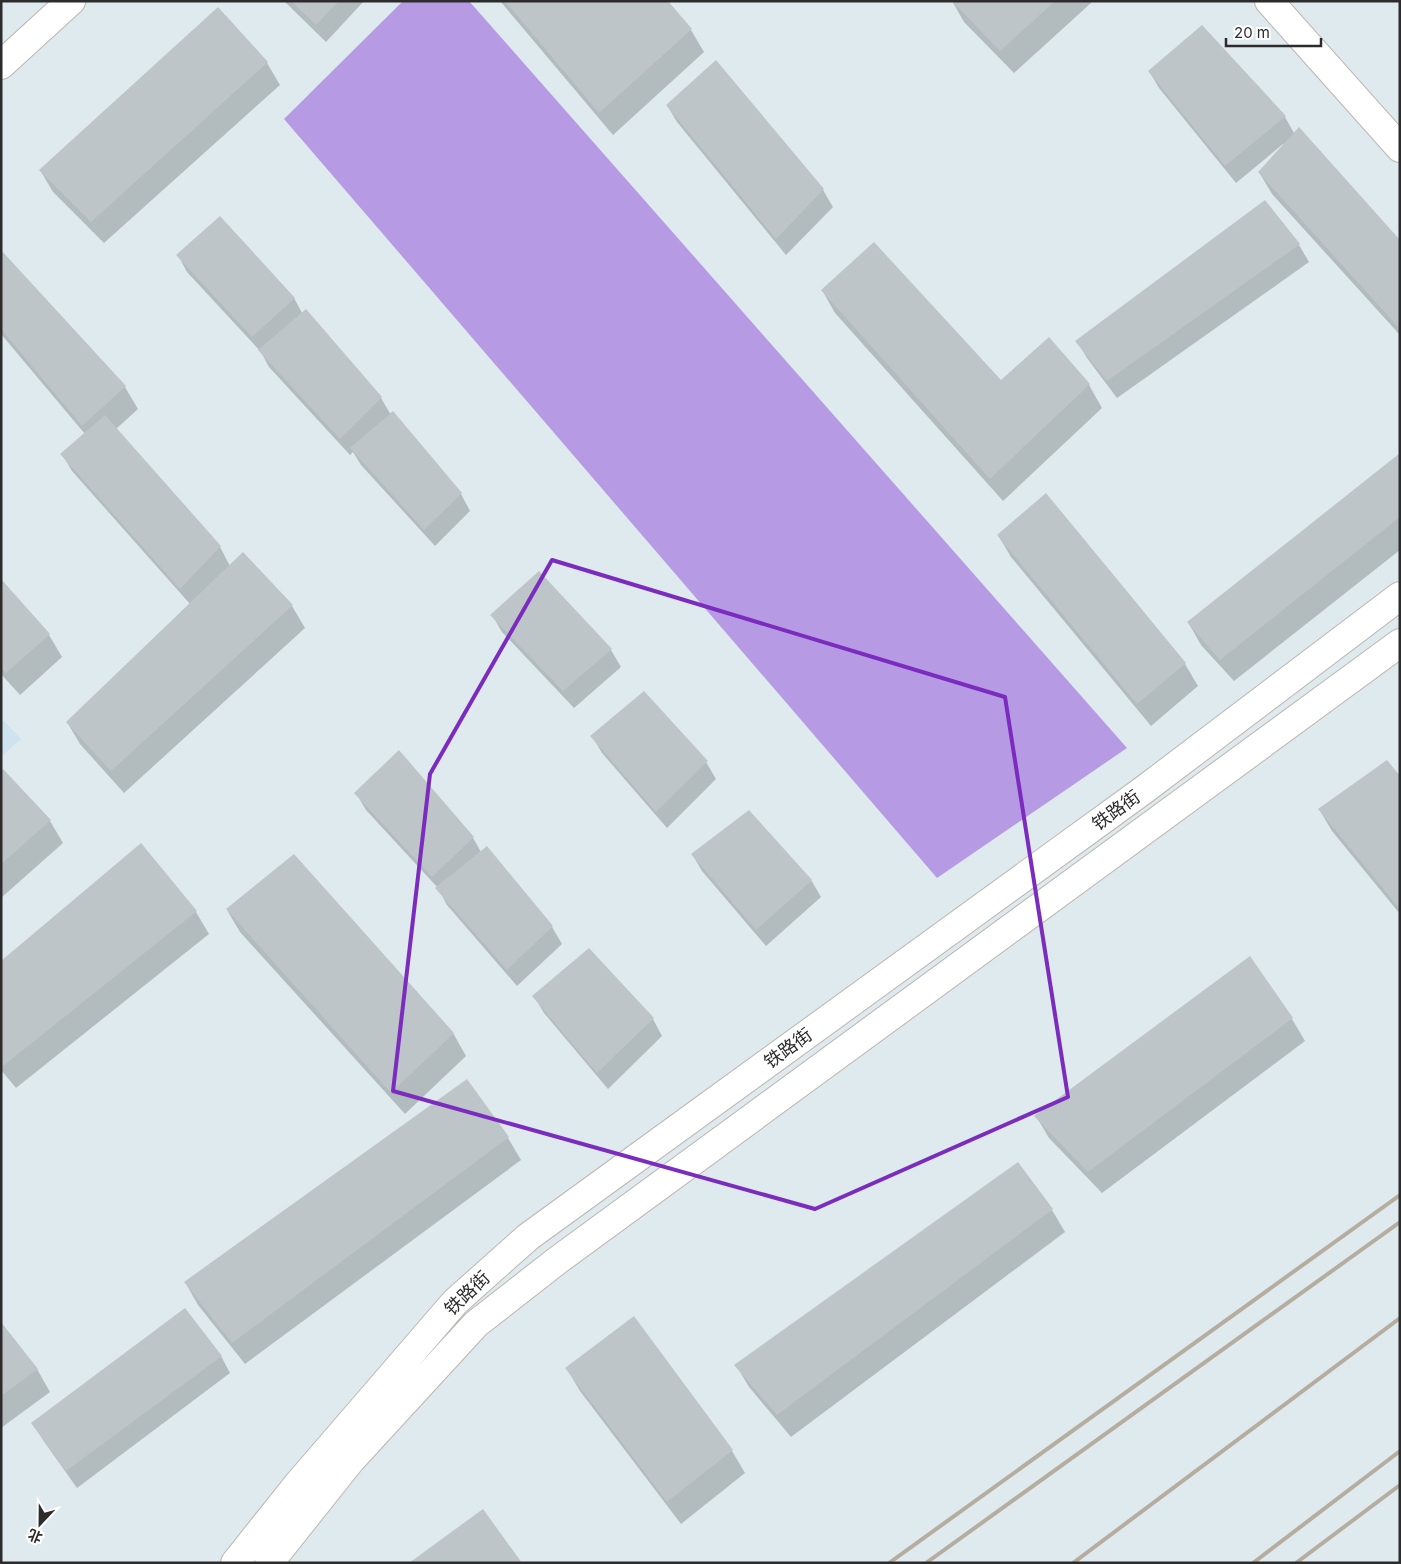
<svg xmlns="http://www.w3.org/2000/svg" width="1401" height="1564" font-family="Inter,'Noto Sans SC',sans-serif">
<style>
.education{fill:#cee3ef}
.green{fill:#b69be4}
.shadow{fill:#0003}
.building{fill:#bec5c9}
.lines{fill:none;stroke-linecap:round;stroke-linejoin:round}
.tertiary-casing{stroke:#bcb5af;stroke-width:30}
.secondary-casing{stroke:#bcb5af;stroke-width:30}
.tertiary{stroke:#fff;stroke-width:28}
.secondary{stroke:#fff;stroke-width:28}
.rail{stroke:#b6ada1;stroke-width:4}
.marked{fill:none;stroke:#7b2cbf;stroke-width:4;stroke-linejoin:round}
.labels{text-anchor:middle;dominant-baseline:central;stroke-width:5;stroke-linejoin:round;paint-order:stroke}
.street-label{font-size:18px;fill:#2c2c2c;stroke:#fff}
</style>
<rect width="100%" height="100%" fill="#dfeaee"/>
<path class="education" d="M1,718L21,739L1,757Z"/>
<path class="green" d="M403,1H469L1127,748L937,878L284,119Z"/>
<path class="shadow" d="M284,1H364L326,42Z
M500,1H666L691,30L704,52L613,135Z
M952,1H1090L1091,3L1014,73L964,22Z
M218,8L267,63L280,85L104,243L53,192L40,170Z
M716,62L823,190L833,207L786,255L677,122L667,105Z
M1149,71L1285,117L1294,133L1400,242V335L1272,194L1259,172L1284,145L1283,144L1236,183L1159,88Z
M1299,245L1309,262L1117,398L1087,358L1077,341Z
M1,252L125,387L138,409L116,429L220,547L230,566L292,606L305,628L124,793L80,744L67,722L190,604L72,471L62,454L85,434L1,334Z
M178,255L294,298L302,313L381,398L391,415L461,494L470,511L435,546L361,465L353,452L350,455L269,367L261,352L187,272Z
M822,290L1001,381L1049,339L1089,385L1102,408L1003,501L835,313Z
M1400,455V550L1234,681L1201,645L1188,622Z
M1046,495L1185,664L1198,686L1151,726L1011,557L998,535Z
M1,581L49,635L62,657L20,695L1,674Z
M492,615L611,650L621,667L574,708L502,632Z
M592,736L706,762L716,779L667,828L602,753Z
M399,752L473,838L481,852L552,927L562,944L517,986L447,905L438,888L366,810L356,793Z
M1,772L50,821L63,843L1,898Z
M1400,778V914L1332,831L1319,809Z
M140,845L196,912L209,934L16,1088L1,1070V962Z
M692,854L811,880L821,897L766,946L702,871Z
M227,910L453,1033L466,1056L405,1114L240,932Z
M534,996L653,1019L662,1036L608,1089L544,1013Z
M1292,1019L1305,1041L1102,1193L1049,1138L1036,1116Z
M466,1081L508,1138L521,1160L245,1364L198,1305L185,1282Z
M1052,1210L1065,1232L791,1437L749,1387L736,1365Z
M1,1324L37,1369L50,1392L1,1428Z
M221,1356L230,1373L77,1488L43,1440L33,1423Z
M567,1369L732,1451L745,1473L681,1524L580,1391Z"/>
<path class="building" d="M291,1H339L316,25Z
M505,1H668L692,29L599,113Z
M952,1H1055L1000,51Z
M218,7L268,62L91,222L39,170Z
M1202,25L1286,116L1225,166L1148,71Z
M716,60L824,189L776,239L666,105Z
M1299,127L1400,240V329L1258,172Z
M1265,200L1300,244L1107,381L1075,341Z
M220,216L295,298L252,337L176,255Z
M874,242L1001,380L1049,337L1090,384L990,479L821,290Z
M1,250L126,386L82,426L1,329Z
M306,309L382,397L340,439L258,350Z
M393,411L462,493L424,530L350,448Z
M105,415L221,546L180,589L60,454Z
M1400,453V517L1220,660L1187,622Z
M1046,493L1186,663L1137,704L997,535Z
M243,552L293,605L111,771L66,722Z
M539,571L612,649L563,691L490,615Z
M1,579L50,634L6,673L1,668Z
M644,691L708,761L656,812L590,736Z
M399,750L474,837L432,877L354,793Z
M1387,760L1400,776V909L1318,809Z
M3,769L51,820L1,864V770Z
M749,810L812,880L756,930L691,854Z
M141,843L197,911L3,1066L1,1065V961Z
M487,846L553,926L507,970L435,888Z
M294,854L454,1033L391,1093L226,909Z
M589,948L654,1018L597,1073L532,996Z
M1250,956L1293,1018L1088,1172L1034,1116Z
M467,1079L509,1137L232,1343L184,1282Z
M1018,1162L1053,1209L777,1415L734,1365Z
M185,1308L222,1356L66,1471L31,1423Z
M634,1316L733,1450L667,1502L565,1368Z
M1,1322L38,1369L1,1396Z
M483,1509L522,1563H409Z"/>
<g class="lines">
<g class="tertiary-casing">
<path id="tertiary" d="M1269,1L1400,148
M1,65L71,1"/>
</g>
<g class="secondary-casing">
<path id="secondary" d="M235,1563L298,1484L455,1302L528,1237L1145,789L1400,596
M269,1563L351,1460L476,1324L558,1260L1400,643"/>
</g>
<use href="#tertiary" class="tertiary"/>
<use href="#secondary" class="secondary"/>
<path class="rail" d="M889,1563L1400,1195
M926,1563L1400,1222
M1073,1563L1400,1318
M1253,1563L1400,1451
M1296,1563L1400,1485"/>
</g>
<path class="marked" d="M552,560L1005,697L1068,1097L815,1209L393,1091L430,774Z"/>
<g class="labels">
<g class="street-label">
<text transform="translate(1116 810) rotate(-36)">铁路街</text>
<text transform="translate(788 1048) rotate(-36)">铁路街</text>
<text transform="translate(467 1293) rotate(-44)">铁路街</text>
</g>
</g>
<rect width="1401" height="1564" fill="none" stroke="#2c2c2c" stroke-width="5"/>
<g transform="translate(40 1524) rotate(202)" stroke="#ffffff" stroke-width="4" paint-order="stroke">
<path d="M0-4L9 19L0 12L-9 19Z" fill="#2c2c2c"/>
<text y="-8" font-size="14" font-weight="bold" text-anchor="middle" fill="#2c2c2c">北</text>
</g>
<path d="M1226 38v8h95v-8" fill="none" stroke="#2c2c2c" stroke-width="2.5"/>
<text x="1234" y="38" font-size="15" fill="#2c2c2c" stroke="#ffffff" stroke-width="4" paint-order="stroke">20 m</text>
</svg>
